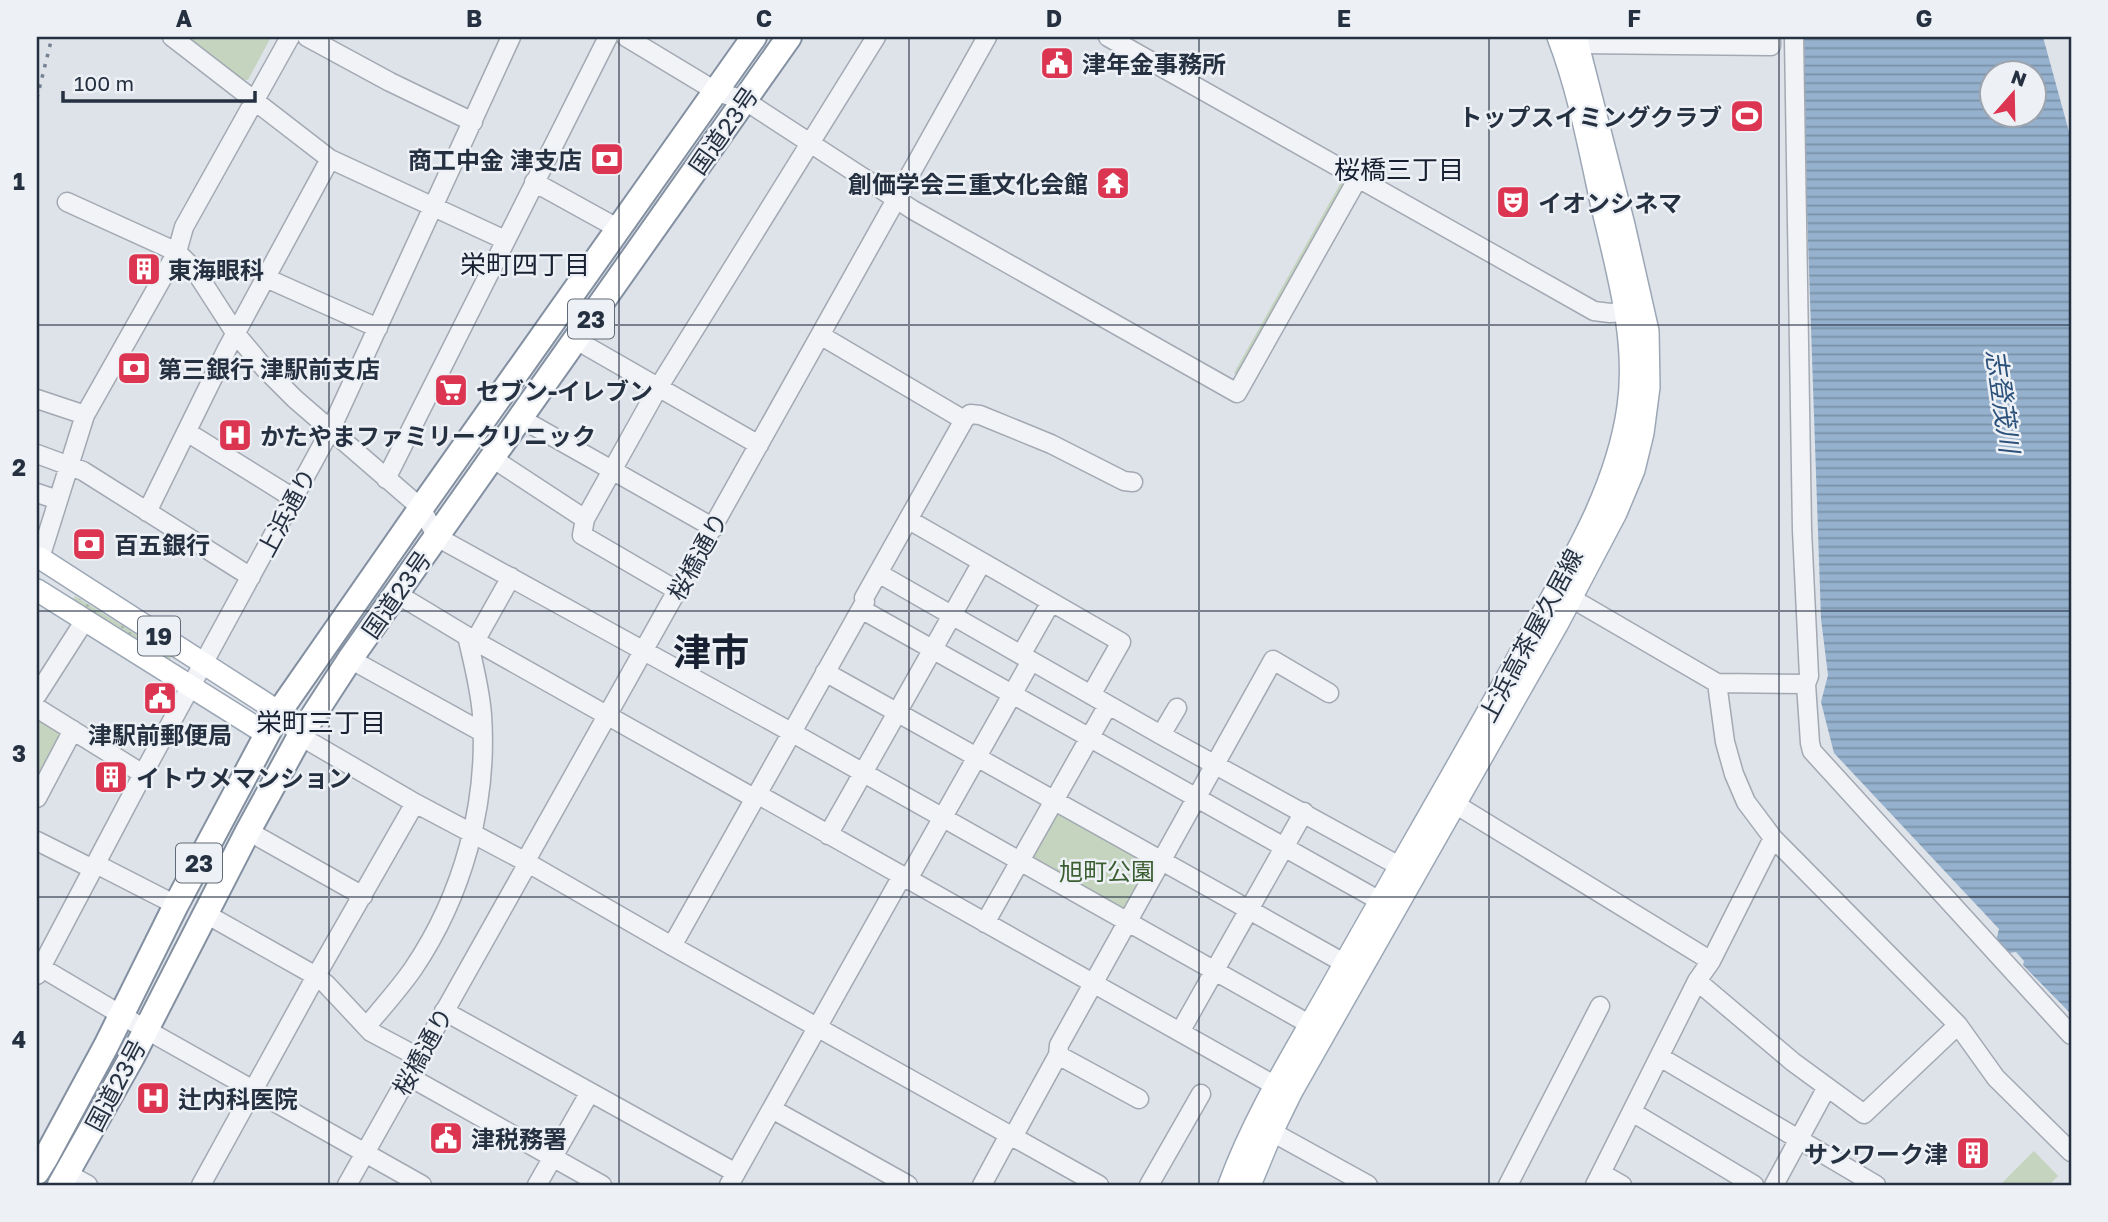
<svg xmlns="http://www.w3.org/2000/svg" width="2108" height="1222" font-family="'Golos Text','Noto Sans JP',sans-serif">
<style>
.grass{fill:url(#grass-dots)}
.park{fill:#c4d4be}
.water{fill:url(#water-rules);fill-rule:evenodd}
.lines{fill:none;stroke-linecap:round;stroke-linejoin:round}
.stream{stroke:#95b1cd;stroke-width:3.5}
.minor-casing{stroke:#a3a9b3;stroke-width:21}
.major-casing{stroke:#9ca7b6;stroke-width:24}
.highway-casing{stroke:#8390a1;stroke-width:28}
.minor{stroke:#f1f3f7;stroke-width:18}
.major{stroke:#fff;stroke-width:21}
.highway{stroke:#fff;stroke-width:24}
.rail{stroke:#758294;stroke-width:3.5;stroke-dasharray:3.5 7;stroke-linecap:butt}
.grid{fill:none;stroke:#253041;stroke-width:2;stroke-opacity:0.55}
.labels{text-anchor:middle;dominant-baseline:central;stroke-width:5;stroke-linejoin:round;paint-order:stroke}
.shield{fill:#edf1f6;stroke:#616a77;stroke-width:2}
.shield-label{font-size:23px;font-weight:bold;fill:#253041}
.poi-label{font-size:24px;font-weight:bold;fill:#253041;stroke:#edf1f6;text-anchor:start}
.street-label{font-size:24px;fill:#253041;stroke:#edf1f6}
.park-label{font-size:24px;fill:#3b5e31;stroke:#edf1f6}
.neighbourhood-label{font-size:26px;fill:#182132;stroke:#edf1f6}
.water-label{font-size:26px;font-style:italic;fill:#2b5079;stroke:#edf1f6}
.town-label{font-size:38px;font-weight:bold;fill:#182132;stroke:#edf1f6}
.neatline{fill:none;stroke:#253041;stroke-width:2.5}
.grid-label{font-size:23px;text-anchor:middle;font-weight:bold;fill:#253041}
</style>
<defs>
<pattern id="grass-dots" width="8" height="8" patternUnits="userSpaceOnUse" patternTransform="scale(1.75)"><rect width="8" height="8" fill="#c4d4be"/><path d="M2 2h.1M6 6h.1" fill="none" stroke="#a8b6a4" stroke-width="1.8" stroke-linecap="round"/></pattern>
<pattern id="water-rules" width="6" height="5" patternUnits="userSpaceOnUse" patternTransform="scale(1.75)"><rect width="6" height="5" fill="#95b1cd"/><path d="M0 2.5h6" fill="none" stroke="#7990a8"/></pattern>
</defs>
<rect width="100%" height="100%" fill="#dee2e9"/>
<path class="grass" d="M75,596L171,656L170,661L73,601Z"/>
<path class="park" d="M186,37H271L248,80H241Z
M1344,177L1346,186L1239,376L1234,373Z
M37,718L61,733V739L43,774H38Z
M1056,807L1150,858L1151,865L1126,910L1119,912L1026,859Z
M2034,1151L2058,1176L2049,1185H2000Z"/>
<path class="water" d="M1804,37H2043L2071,139V1014L2023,965L2024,961L2016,952L2002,954L1995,945L1999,929L1834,753L1821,702L1828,675L1821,619L1807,212ZM1993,74H2035V116H1993Z"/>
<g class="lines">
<path class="stream" d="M2071,37V38"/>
<g class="minor-casing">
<path id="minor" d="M172,37L330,159L505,240
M307,37L390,82L473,122
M626,37L717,92L744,100L913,210L1237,393L1358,178
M1108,37L1594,311L1610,313L1624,312
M1794,37L1802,530L1809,676L1806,684L1810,743L1812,751L2071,1035
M1579,44L1771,46V37
M534,182L619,229
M67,202L177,252L194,269L236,334L265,369L295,399L421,508L437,537L791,732L1309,1024
M266,278L378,328
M820,335L964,420
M576,340L759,445
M37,399L85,415
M520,418L714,528
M187,432L293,498
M37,454L83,471L251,577
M492,458L585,519
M386,479L608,37
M37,493L58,500
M147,512L227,349L330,159
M909,520L1121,642L1091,695
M37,560L40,558L85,415L177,252L184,227L290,37
M878,573L1161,735L1401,867
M678,591L582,535L585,519L658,388L876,37
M397,594L475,641L754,798
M1571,598L1717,683L1806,684
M861,609L1380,901
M475,641L511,577
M1021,655L1051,602
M350,659L482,732
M825,672L1344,963
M1717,683L1725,742L1734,774L1746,802L1773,838L1958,1025L1996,1078L2071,1152
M37,695L85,620
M37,708L143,774
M279,712L300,736L415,803L528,863L672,946L1099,1185
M1161,735L1177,708
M757,794L1274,1085
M37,798L73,730
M1455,804L1711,961
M248,831L363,896
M828,835L982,562
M37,841L93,869
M96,864L176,905
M908,879L1031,661
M206,914L316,976L326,984L371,1032L418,1057
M985,923L1108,705
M672,946L865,602L864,598L964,420L970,414L980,415L1051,444L1124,481L1133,482
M37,965L145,1029L422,1185
M37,975L143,774L331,429L511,37
M1697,981L1793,1062L1864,1114L1958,1025
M444,1011L736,1173
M366,1027C382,1008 399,989 413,969C463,895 488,804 482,715C480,688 473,662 467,636
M1180,1032L1304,812
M1058,1055L1139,1099
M1660,1057L1876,1185
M408,1076L602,1185
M772,1109L908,1185
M1632,1112L1754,1185
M1272,1132L1368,1185
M1013,1137L1058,1055L1059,1045L1273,660L1329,693
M1601,1173L1622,1185
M68,1174L88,1185
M201,1185L316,976L415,803
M347,1185L528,863L529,855L987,37
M537,1185L590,1092
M729,1185L902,876
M982,1185L1009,1135
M1149,1185L1201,1094
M1508,1185L1600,1006
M1595,1185L1697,981L1711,961L1773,838
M1774,1185L1827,1087"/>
</g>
<g class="major-casing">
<path id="major" d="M40,558L279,712
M37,590L268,735
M1229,1185C1255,1114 1296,1050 1333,984C1397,870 1463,758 1526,643C1567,569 1616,493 1628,407C1638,339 1616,268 1601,202C1589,147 1578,89 1558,37
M1250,1185L1272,1132L1292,1091L1558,623L1616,513L1634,470L1643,433L1649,387L1648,331L1624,225L1576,37"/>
</g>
<g class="highway-casing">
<path id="highway" d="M37,1172L45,1159L106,1046L176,905L279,712L421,508L754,37
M60,1185L132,1057L248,831L300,736L350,659L789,37"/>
</g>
<use href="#minor" class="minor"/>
<use href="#major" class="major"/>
<use href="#highway" class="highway"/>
<path class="rail" d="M37,98L52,37"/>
</g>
<path class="grid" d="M329,37V1185M619,37V1185M909,37V1185M1199,37V1185M1489,37V1185M1779,37V1185M37,325H2071M37,611H2071M37,897H2071"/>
<defs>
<g id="civic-square" transform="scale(1.75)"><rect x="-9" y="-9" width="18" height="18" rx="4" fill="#dc3551" stroke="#edf1f6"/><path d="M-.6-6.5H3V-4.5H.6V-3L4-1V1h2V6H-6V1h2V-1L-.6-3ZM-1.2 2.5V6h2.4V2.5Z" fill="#fff"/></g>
<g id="stadium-square" transform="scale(1.75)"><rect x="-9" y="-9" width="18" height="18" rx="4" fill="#dc3551" stroke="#edf1f6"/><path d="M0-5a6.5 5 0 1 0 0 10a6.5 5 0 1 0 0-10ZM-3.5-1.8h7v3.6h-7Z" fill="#fff"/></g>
<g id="bank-square" transform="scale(1.75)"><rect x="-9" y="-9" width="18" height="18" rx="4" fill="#dc3551" stroke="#edf1f6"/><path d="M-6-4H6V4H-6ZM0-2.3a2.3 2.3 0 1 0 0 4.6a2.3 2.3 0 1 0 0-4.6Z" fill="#fff"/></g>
<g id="temple-square" transform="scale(1.75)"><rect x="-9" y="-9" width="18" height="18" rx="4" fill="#dc3551" stroke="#edf1f6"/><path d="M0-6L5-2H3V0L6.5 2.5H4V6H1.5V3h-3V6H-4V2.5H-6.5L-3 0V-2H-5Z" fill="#fff"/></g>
<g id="theatre-square" transform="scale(1.75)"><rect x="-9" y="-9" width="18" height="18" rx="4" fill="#dc3551" stroke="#edf1f6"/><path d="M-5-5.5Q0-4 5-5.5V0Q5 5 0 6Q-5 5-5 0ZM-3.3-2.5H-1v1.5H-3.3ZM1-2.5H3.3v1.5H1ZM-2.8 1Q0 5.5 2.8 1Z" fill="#fff"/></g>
<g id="building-square" transform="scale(1.75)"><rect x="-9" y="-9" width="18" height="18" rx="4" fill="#dc3551" stroke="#edf1f6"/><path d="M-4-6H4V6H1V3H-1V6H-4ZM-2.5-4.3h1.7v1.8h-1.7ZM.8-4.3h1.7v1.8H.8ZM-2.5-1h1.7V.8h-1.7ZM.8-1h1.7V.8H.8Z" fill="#fff"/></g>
<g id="supermarket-square" transform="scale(1.75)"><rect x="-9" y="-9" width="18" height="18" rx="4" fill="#dc3551" stroke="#edf1f6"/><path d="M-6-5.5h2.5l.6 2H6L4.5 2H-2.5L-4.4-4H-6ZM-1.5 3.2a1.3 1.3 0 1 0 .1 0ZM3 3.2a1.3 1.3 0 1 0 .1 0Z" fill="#fff"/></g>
<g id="hospital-square" transform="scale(1.75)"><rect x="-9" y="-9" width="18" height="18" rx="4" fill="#dc3551" stroke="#edf1f6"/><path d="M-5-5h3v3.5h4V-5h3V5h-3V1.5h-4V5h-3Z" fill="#fff"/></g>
</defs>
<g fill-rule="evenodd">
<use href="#civic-square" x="1057" y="63"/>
<use href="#stadium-square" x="1747" y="116"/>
<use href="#bank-square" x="607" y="159"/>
<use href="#temple-square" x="1113" y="183"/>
<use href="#theatre-square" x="1513" y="202"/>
<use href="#building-square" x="144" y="269"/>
<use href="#bank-square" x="134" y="368"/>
<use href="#supermarket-square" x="451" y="390"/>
<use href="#hospital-square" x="235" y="435"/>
<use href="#bank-square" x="89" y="544"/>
<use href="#civic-square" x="160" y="698"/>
<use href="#building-square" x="111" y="777"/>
<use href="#hospital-square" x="153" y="1098"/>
<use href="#civic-square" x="446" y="1138"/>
<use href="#building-square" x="1973" y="1153"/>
</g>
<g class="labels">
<g class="shield">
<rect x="568" y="299.5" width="46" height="39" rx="5"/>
<rect x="138" y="616.5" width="42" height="39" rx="5"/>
<rect x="176" y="843.5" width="46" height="39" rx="5"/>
</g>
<g class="shield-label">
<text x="591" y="319">23</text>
<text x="159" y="636">19</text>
<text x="199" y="863">23</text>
</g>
<g class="poi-label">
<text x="1082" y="63">津年金事務所</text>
<text x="1722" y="116" text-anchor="end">トップスイミングクラブ</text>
<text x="582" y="159" text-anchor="end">商工中金 津支店</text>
<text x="1088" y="183" text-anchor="end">創価学会三重文化会館</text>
<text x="1538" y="202">イオンシネマ</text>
<text x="168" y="269">東海眼科</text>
<text x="158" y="368">第三銀行 津駅前支店</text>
<text x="476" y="390">セブン-イレブン</text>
<text x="260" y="435">かたやまファミリークリニック</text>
<text x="114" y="544">百五銀行</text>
<text x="160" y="734" text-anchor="middle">津駅前郵便局</text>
<text x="136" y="777">イトウメマンション</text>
<text x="178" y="1098">辻内科医院</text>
<text x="471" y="1138">津税務署</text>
<text x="1948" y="1153" text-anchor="end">サンワーク津</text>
</g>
<g class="street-label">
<text transform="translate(723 130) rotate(-55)">国道23号</text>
<text transform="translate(286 512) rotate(-62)">上浜通り</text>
<text transform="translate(697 556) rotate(-61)">桜橋通り</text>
<text transform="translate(396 594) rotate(-55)">国道23号</text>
<text transform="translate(1530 635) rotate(-62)">上浜高茶屋久居線</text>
<text transform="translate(422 1051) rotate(-61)">桜橋通り</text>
<text transform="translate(115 1085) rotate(-62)">国道23号</text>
</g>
<g class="park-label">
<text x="1107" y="870">旭町公園</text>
</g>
<g class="neighbourhood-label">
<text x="1399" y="169">桜橋三丁目</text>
<text x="525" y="264">栄町四丁目</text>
<text x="321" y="722">栄町三丁目</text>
</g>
<g class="water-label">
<text transform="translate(2003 401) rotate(82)">志登茂川</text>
</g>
<g class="town-label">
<text x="711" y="651">津市</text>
</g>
</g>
<rect width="2108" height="1222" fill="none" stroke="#edf1f6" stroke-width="77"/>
<g transform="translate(2013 94) rotate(20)"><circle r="33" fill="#edf1f6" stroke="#9da4ae" stroke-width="2"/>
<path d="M0-5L12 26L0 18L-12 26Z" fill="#dc3551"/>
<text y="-10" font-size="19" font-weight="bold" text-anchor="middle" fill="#253041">N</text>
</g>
<path d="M63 91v10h192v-10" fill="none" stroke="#253041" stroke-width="3.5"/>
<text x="74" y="91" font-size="21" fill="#253041" stroke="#edf1f6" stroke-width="5" paint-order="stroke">100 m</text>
<rect x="38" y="38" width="2032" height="1146" class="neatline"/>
<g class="grid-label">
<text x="184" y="27">A</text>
<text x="474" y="27">B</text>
<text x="764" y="27">C</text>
<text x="1054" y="27">D</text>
<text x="1344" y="27">E</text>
<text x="1634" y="27">F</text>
<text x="1924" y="27">G</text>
<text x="19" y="190">1</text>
<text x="19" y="476">2</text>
<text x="19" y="762">3</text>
<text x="19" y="1048">4</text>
</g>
</svg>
